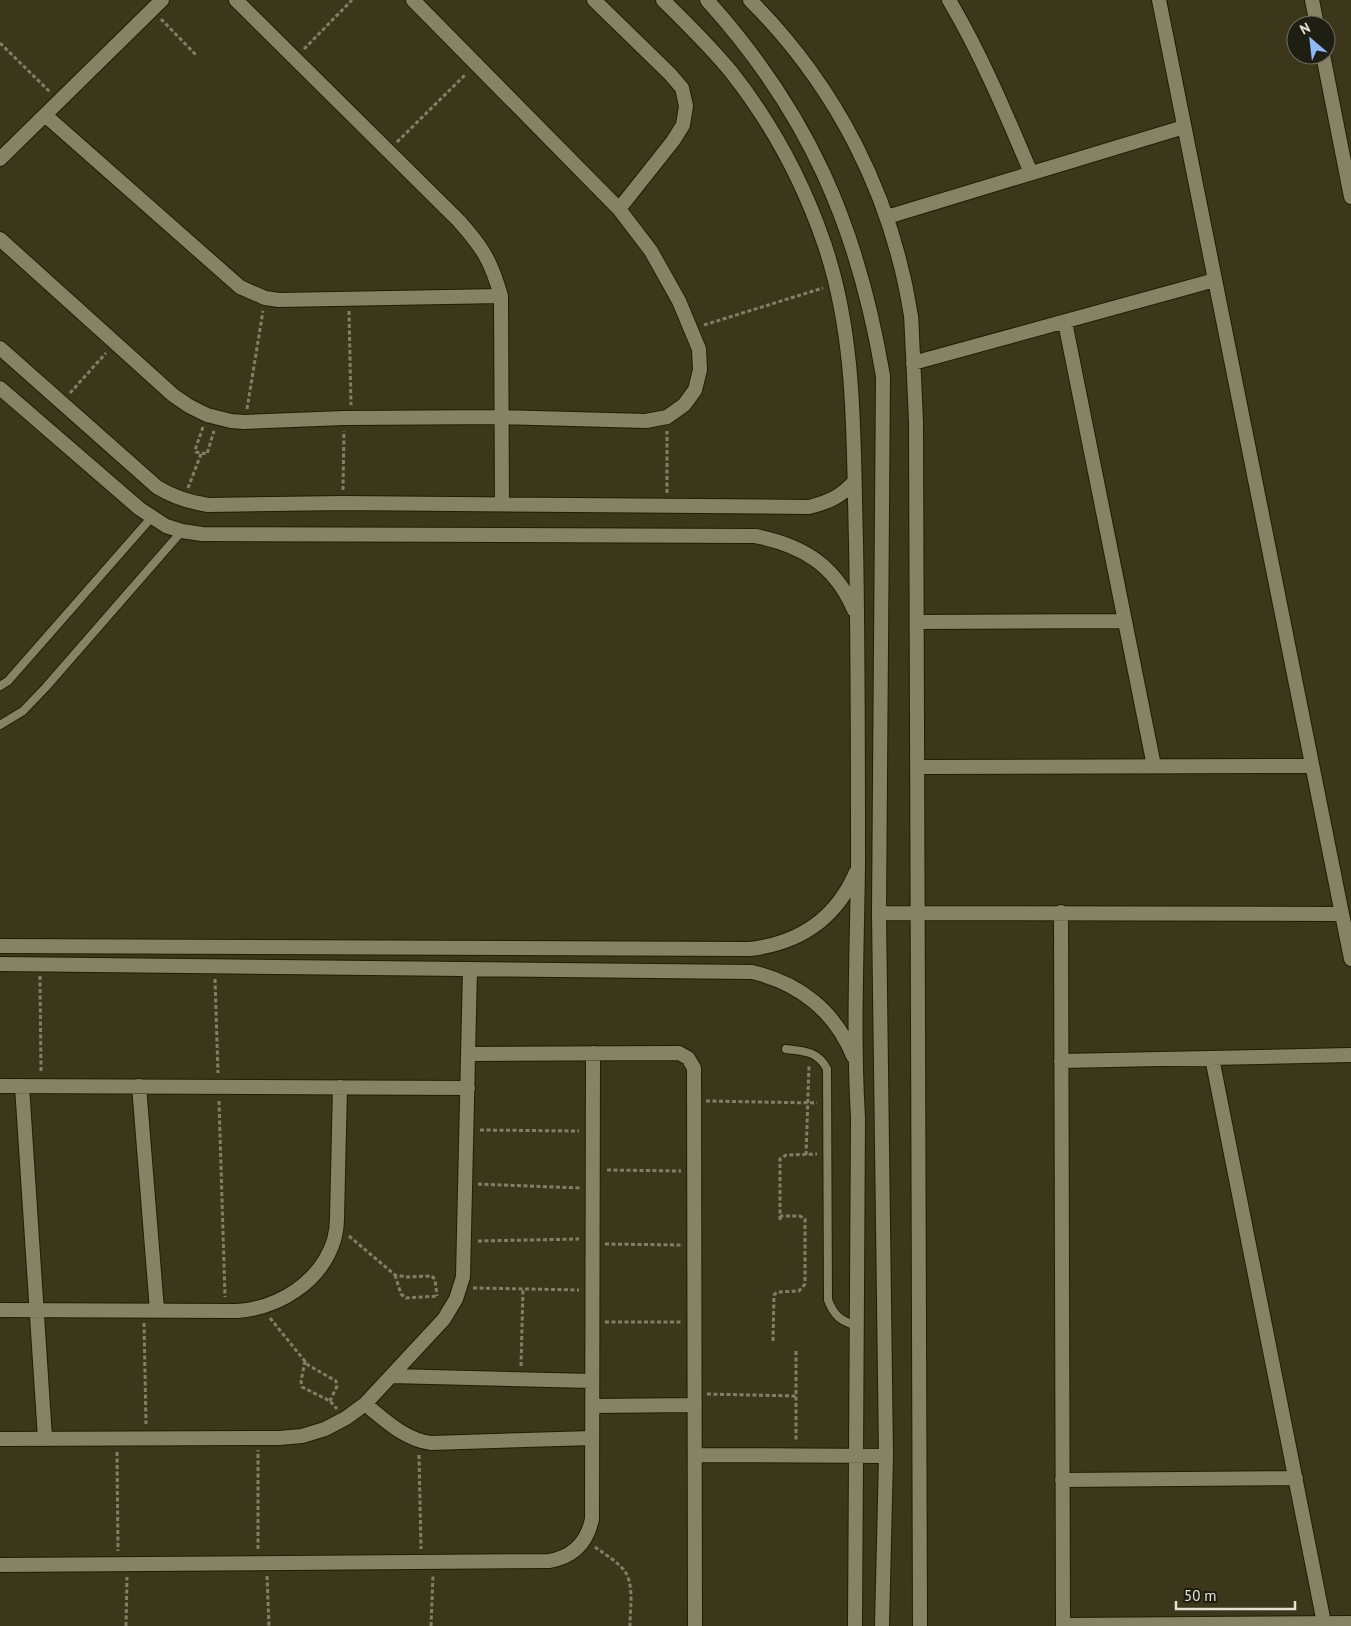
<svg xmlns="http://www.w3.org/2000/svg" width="1351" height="1626" font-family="'PT Sans',sans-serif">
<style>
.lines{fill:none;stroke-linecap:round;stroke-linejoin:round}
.service-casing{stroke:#211e03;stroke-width:10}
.minor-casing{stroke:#211e03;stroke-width:16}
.path{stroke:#817f68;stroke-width:3;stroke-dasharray:4 2.5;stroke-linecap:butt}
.service{stroke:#868365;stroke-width:8}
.minor{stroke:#868365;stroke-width:14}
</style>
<rect width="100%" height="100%" fill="#3a371b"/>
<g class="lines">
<g class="service-casing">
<path id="service" d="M0,686L8,681L151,518
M0,725L23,711L46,687L182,531
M786,1049C804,1051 818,1051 827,1069L828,1300C834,1316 841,1321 857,1326"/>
</g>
<g class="minor-casing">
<path id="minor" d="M236,0L459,221C483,248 491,261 501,296L502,504
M594,0L670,74L682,88L686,106L683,125L673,141L619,209
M663,0C687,24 711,47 732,73C772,124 803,182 824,243C857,339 853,441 856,541C858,649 858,757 858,865C857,950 853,1034 858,1118L855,1626
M707,0C809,113 858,227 883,376L879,913L886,1456L882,1626
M750,0C836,86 892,195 911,316C912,328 912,342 913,354C914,377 915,400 916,422L920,1626
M949,0C982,56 1006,114 1031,173
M1159,0L1351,959
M1312,0L1317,25
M1323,55L1351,197
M45,115L240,287L265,298L279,300L501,296
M0,159L162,0
M887,217L1184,127
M0,239L173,395L189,406L207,415L231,421L244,422L344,418L503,417L646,421L667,417L684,405L695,390L700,370L699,349L679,301L651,251L619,209L413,0
M1065,322L1154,766
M0,348L157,487C173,497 189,502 208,505L343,503L809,507C829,502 840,497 854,482
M913,363L1215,280
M0,388L140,509L166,526L182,531L202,534L755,536C802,545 835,565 854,610
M917,622L1125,621
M918,767L1312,766
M1061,912L1063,1626
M879,913L1342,914
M0,946L750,949C800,943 836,919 856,872
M0,964L752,972C799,983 835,1011 853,1056
M469,1054L679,1053L688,1058L694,1068L695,1626
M1212,1058L1324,1623
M1061,1061L1351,1055
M0,1086L468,1088
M22,1086L45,1438
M139,1086L157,1310
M0,1310L237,1311C279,1308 321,1282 334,1240C336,1233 337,1225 337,1217L340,1087
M391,1376L592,1381
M365,1404C385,1420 405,1440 431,1443L592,1438
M592,1406L695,1405
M0,1439L279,1438L302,1436L325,1429L346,1418L365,1404L444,1319L456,1299L463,1277L470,969
M695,1455L886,1456
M1062,1480L1296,1478
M0,1565L549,1561C573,1557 587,1543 592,1519L593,1053
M1063,1625L1351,1623"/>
</g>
<path class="path" d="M161,19L196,55
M0,43L50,92
M304,49L352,0
M397,142L466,74
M349,311L351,405
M704,325L823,288
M70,393L106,353
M247,409L263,311
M203,427L195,450L196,452L207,454L214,431
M188,488L201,454
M343,490L344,431
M667,493V431
M40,976L41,1073
M215,979L218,1073
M219,1101L225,1297
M706,1101L817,1103
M480,1130L579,1131
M806,1155L809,1065
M607,1170L681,1171
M478,1184L580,1188
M780,1220V1159L786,1155L817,1154
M349,1236L395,1275L407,1277L432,1276L435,1280L437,1296
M478,1241L579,1239
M605,1244L681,1245
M395,1275L401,1294L406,1298L438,1296
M473,1288L579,1290
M270,1318L308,1365L336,1381L337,1386L330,1401
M605,1322H681
M144,1323L146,1424
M773,1341L774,1295L777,1292L799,1291L805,1284V1219L800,1216H780
M796,1351V1442
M305,1361L301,1381L302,1387L330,1401L337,1409
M521,1366L523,1289
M707,1394L796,1396
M117,1452L118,1551
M419,1455L421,1549
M595,1547C604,1554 615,1560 623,1569C635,1583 630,1608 630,1626
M258,1549V1450
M267,1576L269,1626
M126,1626L127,1577
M431,1626L433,1575"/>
<use href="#service" class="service"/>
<use href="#minor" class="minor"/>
</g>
<g transform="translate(1311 40) rotate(332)"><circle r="24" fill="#1f1e12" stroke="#6e6d60"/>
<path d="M0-4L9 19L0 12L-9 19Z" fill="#8eb9fd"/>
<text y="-8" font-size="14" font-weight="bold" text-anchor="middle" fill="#e5e4d4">N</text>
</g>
<path d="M1176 1601v8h119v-8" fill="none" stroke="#e5e4d4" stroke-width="2.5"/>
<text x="1184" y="1601" font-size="15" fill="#e5e4d4" stroke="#1f1e12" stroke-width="4" paint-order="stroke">50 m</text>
</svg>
